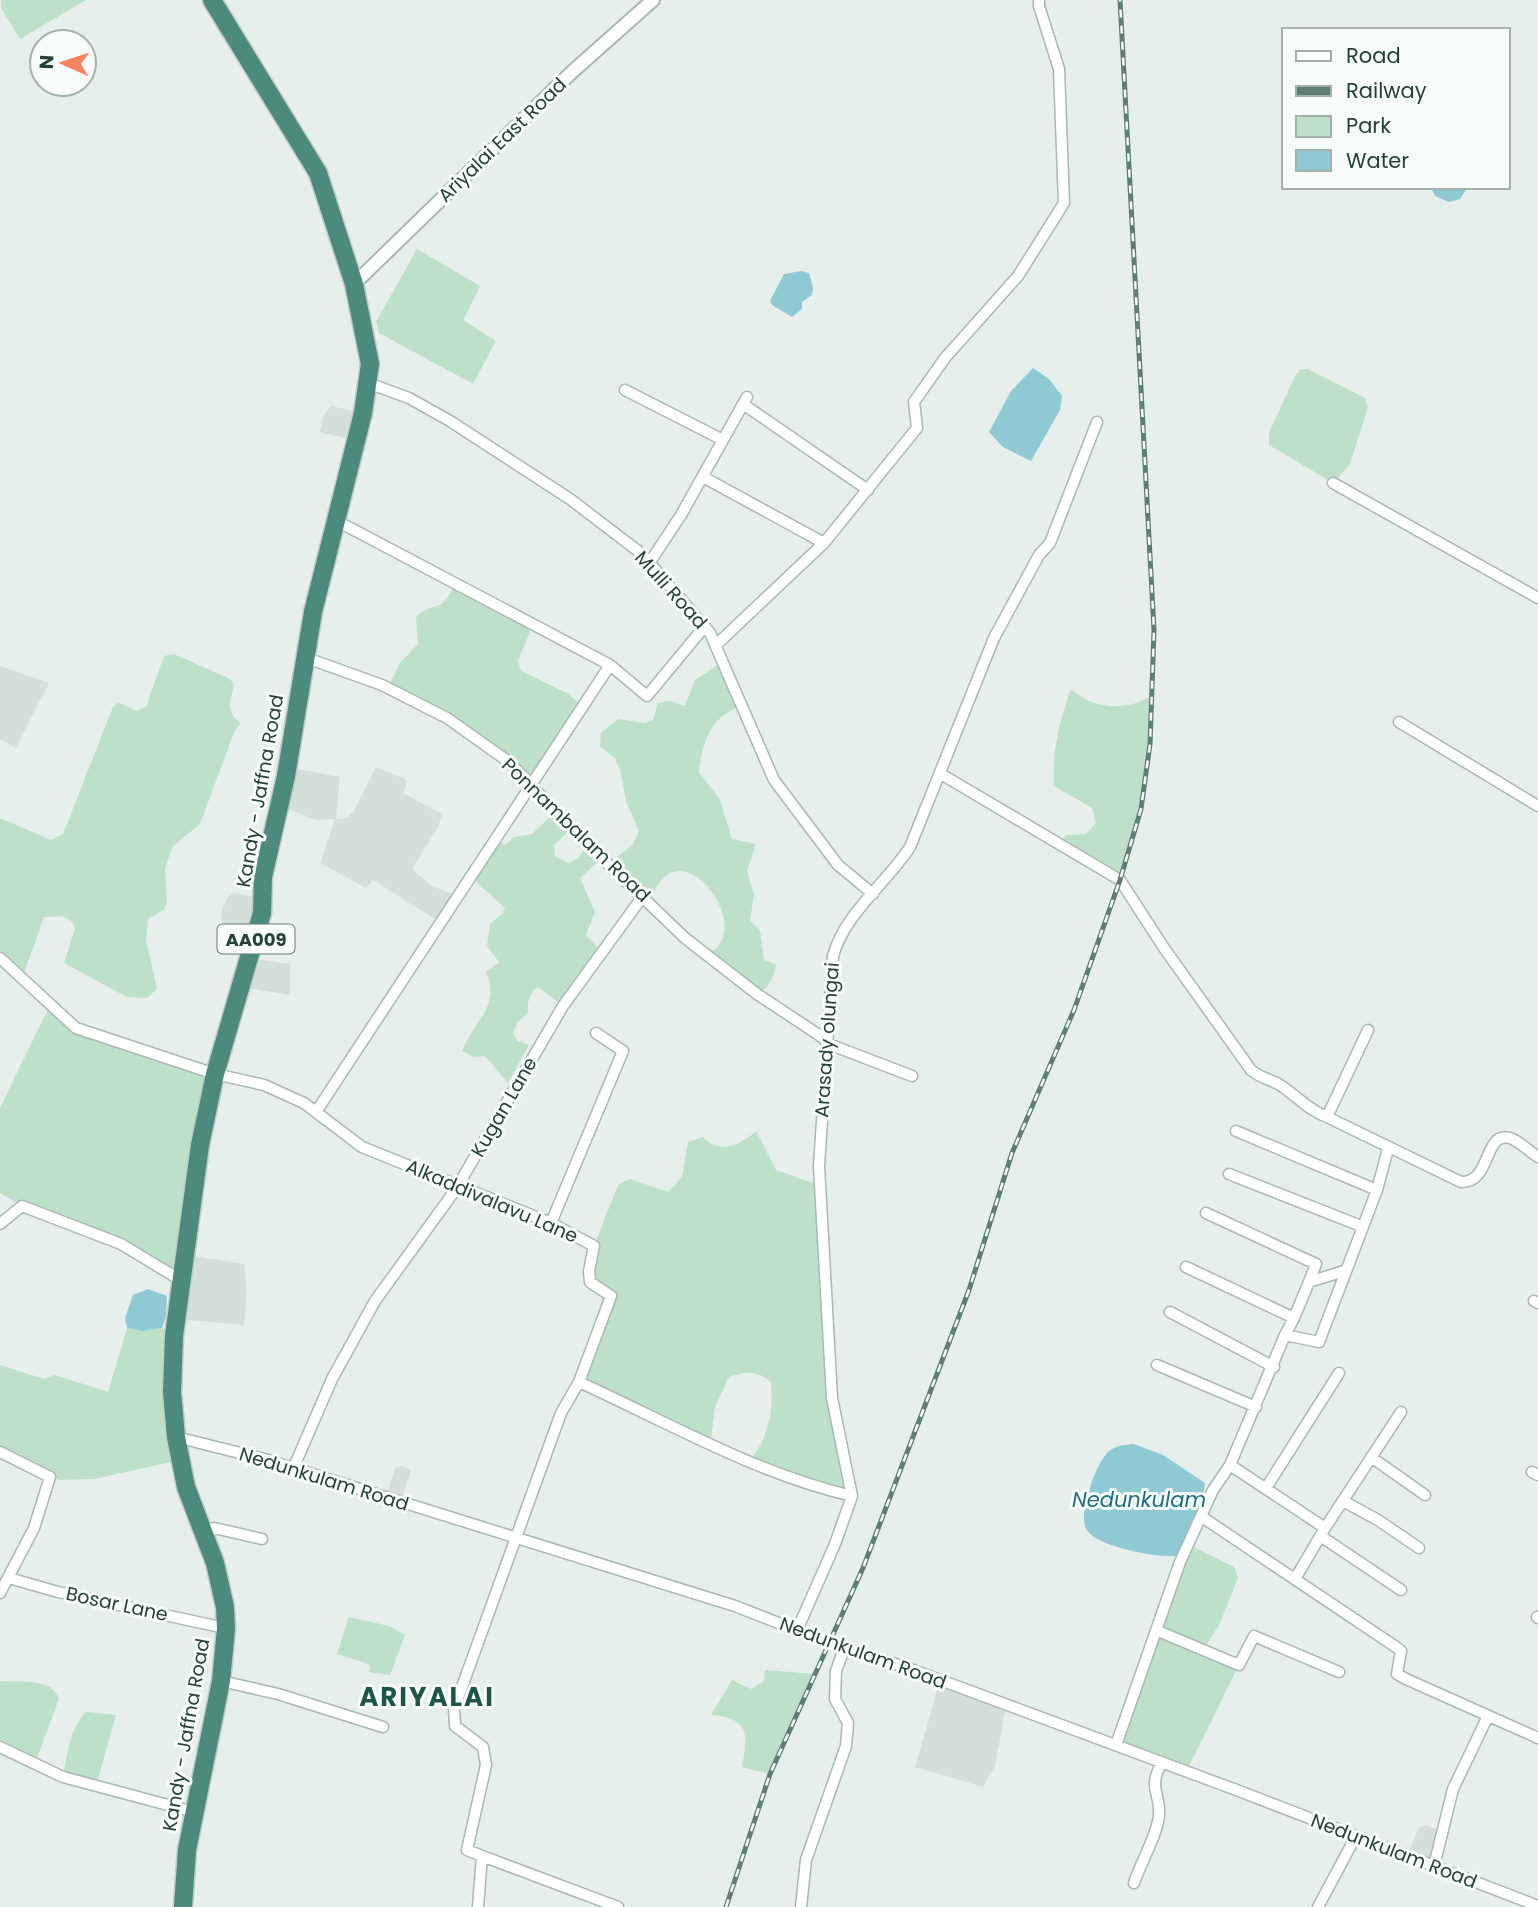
<svg xmlns="http://www.w3.org/2000/svg" width="1538" height="1907" font-family="Poppins,sans-serif">
<style>
.built{fill:#d4dfda}
.green{fill:#bfe0c8}
.water{fill:#8ec9d4}
.lines{fill:none;stroke-linecap:round;stroke-linejoin:round}
.minor-casing{stroke:#a8b8b2;stroke-width:13}
.tertiary-casing{stroke:#a8b8b2;stroke-width:16}
.trunk-casing{stroke:#c2cac8;stroke-width:21}
.minor{stroke:#fff;stroke-width:10}
.tertiary{stroke:#fff;stroke-width:12}
.trunk{stroke:#4c8a7c;stroke-width:18}
.rail-casing{stroke:#5f7d75;stroke-width:5}
.rail{stroke:#f7fbf9;stroke-width:2.5;stroke-dasharray:8;stroke-linecap:butt}
.labels{text-anchor:middle;dominant-baseline:central;stroke-width:6;stroke-linejoin:round;paint-order:stroke}
.shield{fill:#f7fbf9;stroke:#637a73;stroke-width:2}
.shield-label{font-size:18px;font-weight:bold;fill:#24423a}
.street-label{font-size:19px;fill:#24423a;stroke:#f7fbf9}
.water-label{font-size:21px;font-style:italic;fill:#1c6f80;stroke:#f7fbf9}
.district-label{font-size:26px;font-weight:bold;letter-spacing:2px;fill:#1f5548;stroke:#f7fbf9}
</style>
<rect width="100%" height="100%" fill="#e6efeb"/>
<path class="built" d="M331,406L363,413L357,441L320,432L323,416Z
M0,666L49,683L16,748L0,739Z
M288,767L340,777L336,819L347,818L353,812L376,767L405,779L407,782L403,793L442,814L438,827L412,869L432,886L459,897L441,923L373,880L366,888L320,863L335,819L316,820L279,806Z
M233,893L262,898L253,935L222,923L221,913L227,898Z
M251,958L290,964V995L241,987Z
M186,1255L244,1264L247,1294L244,1325L177,1319Z
M402,1466L411,1471L400,1502L386,1497L395,1468Z
M940,1681L1006,1706L995,1766L983,1787L915,1767Z
M1427,1825L1441,1832L1434,1866L1407,1856L1419,1827Z"/>
<path class="green" d="M1,0H86L20,39L1,8Z
M417,249L480,286L463,320L496,341L473,384L379,333L376,322Z
M1301,369H1308L1365,398L1368,407L1350,464L1333,483L1269,445V433L1295,376Z
M456,582L533,624L518,661L521,671L567,693L583,706L530,785L447,718L388,688L400,663L418,644L416,616C440,599 439,616 456,582Z
M174,654L230,679L234,685C230,703 225,712 241,723L235,730L200,824L173,846L165,868L167,901L164,910L148,919L146,940L157,989L147,998L127,997L64,963L75,929L73,922L62,916L44,917L22,979L0,958V818L51,840L63,834L113,707L118,702L137,711L146,707L164,656Z
M722,662L741,707C711,715 702,743 699,772L720,800L732,839L756,844L747,871L754,894L750,921L760,930L764,960L776,964C774,978 770,987 757,994L707,954C761,932 676,816 650,903L609,864L632,845L639,831L626,801L621,773L615,758L600,746L601,733L618,719L645,723L653,720L658,703L670,701L685,706L695,680Z
M1071,689C1093,709 1126,712 1151,696C1150,761 1138,818 1120,880L1060,844L1066,835L1086,834L1096,823L1092,808L1054,786C1052,750 1059,723 1071,689Z
M555,812L572,828L554,845L555,856L568,863L578,858L588,845L602,858L580,878L595,912L586,935L602,952L563,1006L538,987C529,993 527,1003 528,1013L518,1022L513,1033L518,1041L529,1045L508,1083L485,1056L474,1057L462,1051C474,1021 501,1006 486,972L499,962L487,946L490,924L503,913L505,908L471,877L496,838L505,845L514,837L532,834Z
M50,1005L76,1028L215,1074L182,1281L121,1244L22,1206L0,1193V1108Z
M756,1131L776,1170L822,1186L832,1398L852,1496L750,1462C768,1436 774,1414 771,1382C757,1370 745,1371 729,1377L715,1407L710,1446L579,1382L610,1297L590,1282L594,1246L618,1185L630,1179L668,1192L682,1177L688,1142L703,1137C719,1155 741,1145 756,1131Z
M127,1328L142,1331L162,1328L174,1336L180,1460L94,1479L59,1480L0,1453V1365L44,1379L55,1375L108,1392Z
M1189,1545L1234,1567L1238,1578L1220,1623L1204,1649L1239,1665L1186,1772L1116,1745Z
M349,1617L389,1626L405,1635L390,1675L369,1672L370,1666L366,1663L337,1654Z
M765,1670L815,1674L770,1774L742,1767C748,1734 750,1718 711,1715L732,1680L751,1689L764,1681Z
M0,1681C19,1683 51,1676 59,1699L35,1763L0,1747Z
M86,1712L116,1715L96,1786L63,1777C67,1756 70,1727 86,1712Z"/>
<path class="water" d="M1468,187L1460,199L1449,202L1435,196L1431,187Z
M801,271L809,273L813,288L812,295L802,302V309L792,317L772,305L770,301L784,274Z
M1033,368L1049,379L1062,396L1060,410L1031,461L1003,447L989,432L1011,391Z
M148,1289L167,1296L166,1316L162,1328L142,1331L127,1328L125,1318L133,1295Z
M1134,1444L1163,1455L1205,1483L1203,1498L1177,1556C1158,1558 1096,1547 1086,1529C1078,1514 1096,1463 1108,1452C1116,1445 1124,1445 1134,1444Z"/>
<g class="lines">
<g class="minor-casing">
<path id="minor" d="M368,383L409,398L450,421L570,499L642,554L710,633L774,780L838,865L873,894
M625,390L723,440
M743,404L868,490
M703,477L824,543
M1333,483L1538,598
M337,521L610,665
M650,562L681,515L747,397
M716,645L824,543L917,428L914,402L945,358L1018,276L1064,203L1059,69L1039,6V0
M304,657L382,685L447,718L509,762L588,845L685,938L757,994L825,1039
M1399,722L1538,806
M941,774L1120,880L1164,948L1251,1070C1260,1078 1270,1079 1280,1085C1297,1096 1308,1110 1327,1117L1368,1030
M0,958L76,1028L215,1074L264,1085L304,1103L362,1147L551,1223L594,1246L589,1271L590,1282L611,1296L579,1382L561,1413L454,1709L455,1726L483,1747L486,1765L467,1850L482,1856L478,1907
M826,1043L912,1076
M316,1112L610,665L647,696L705,626
M1327,1117L1461,1182C1492,1183 1483,1131 1510,1138C1519,1141 1530,1152 1538,1157
M1236,1131L1377,1190
M1229,1174L1361,1226
M1206,1213L1316,1264L1309,1282
M551,1223L623,1051L596,1033
M0,1224L22,1206L121,1244L182,1281
M1186,1267L1294,1318L1285,1335
M1534,1301L1538,1303
M1170,1312L1274,1367
M1294,1318L1309,1282L1344,1271
M1157,1365L1256,1407
M579,1382C669,1423 755,1473 852,1496
M176,1437L264,1459L735,1606L830,1643L908,1668L1239,1791L1538,1906
M0,1452L50,1477L34,1528L0,1593
M1371,1457L1425,1495
M1230,1465L1325,1528L1295,1579
M293,1469L332,1379L375,1301L456,1189L563,1006L643,896
M1532,1472L1538,1475
M1266,1488L1339,1373
M1343,1501L1378,1520L1419,1548
M1202,1517L1396,1647L1401,1651L1397,1674L1406,1679L1538,1738
M1325,1528L1401,1412
M204,1533L214,1528L262,1539
M1322,1537L1401,1590
M9,1578L58,1592L225,1628
M1537,1617L1538,1618
M798,1628L835,1544L852,1496L832,1398L819,1166L833,956C845,913 886,884 910,847L994,638L1039,555L1050,543L1097,422
M1158,1631L1239,1665L1254,1636L1339,1672
M221,1681L278,1694L383,1727
M1116,1745L1180,1562L1213,1490L1230,1465L1285,1335L1319,1342L1377,1190L1388,1149
M0,1747L63,1777L194,1812
M482,1856L618,1907
M1434,1866L1453,1789L1488,1716
M1134,1883C1141,1862 1156,1838 1159,1816C1161,1792 1147,1790 1162,1762
M801,1907L806,1860L846,1746L848,1723L835,1699L836,1671L844,1649
M1318,1907L1356,1836"/>
</g>
<g class="tertiary-casing">
<path id="tertiary" d="M354,284L572,72L653,0"/>
</g>
<g class="trunk-casing">
<path id="trunk" d="M183,1907L187,1850L221,1681L226,1629L225,1607L215,1563L186,1487L176,1437L172,1392L174,1336L200,1145L215,1074L262,913L263,877L286,776L313,612L363,413L370,364L354,284L318,173L212,0"/>
</g>
<use href="#minor" class="minor"/>
<use href="#tertiary" class="tertiary"/>
<use href="#trunk" class="trunk"/>
<g class="rail-casing">
<path id="rail" d="M726,1907L770,1774L863,1568L969,1290L1012,1153L1074,1010L1120,880L1141,809L1150,744L1154,630L1120,0"/>
</g>
<use href="#rail" class="rail"/>
</g>
<g class="labels">
<rect class="shield" x="217.5" y="924.5" width="77" height="29" rx="5"/>
<g class="shield-label">
<text x="256" y="939">AA009</text>
</g>
<g class="street-label">
<text transform="translate(502 140) rotate(-44)">Ariyalai East Road</text>
<text transform="translate(671 590) rotate(48)">Mulli Road</text>
<text transform="translate(260 791) rotate(-80)">Kandy - Jaffna Road</text>
<text transform="translate(576 830) rotate(44)">Ponnambalam Road</text>
<text transform="translate(827 1040) rotate(-86)">Arasady olungai</text>
<text transform="translate(504 1107) rotate(-60)">Kugan Lane</text>
<text transform="translate(492 1201) rotate(23)">Alkaddivalavu Lane</text>
<text transform="translate(324 1479) rotate(17)">Nedunkulam Road</text>
<text transform="translate(117 1604) rotate(12)">Bosar Lane</text>
<text transform="translate(863 1653) rotate(20)">Nedunkulam Road</text>
<text transform="translate(186 1735) rotate(-80)">Kandy - Jaffna Road</text>
<text transform="translate(1394 1851) rotate(21)">Nedunkulam Road</text>
</g>
<g class="water-label">
<text x="1139" y="1499">Nedunkulam</text>
</g>
<g class="district-label">
<text x="427" y="1697">ARIYALAI</text>
</g>
</g>
<rect x="1282" y="28" width="228" height="161" fill="#f7fbf9" stroke="#a3b1ad" stroke-width="2"/>
<rect x="1296" y="51" width="35" height="10" fill="#ffffff" stroke="#a3b1ad" stroke-width="2"/>
<text x="1346" y="63" font-size="21" fill="#24423a">Road</text>
<rect x="1296" y="86" width="35" height="10" fill="#5f7d75" stroke="#a3b1ad" stroke-width="2"/>
<text x="1346" y="98" font-size="21" fill="#24423a">Railway</text>
<rect x="1296" y="116" width="35" height="21" fill="#bfe0c8" stroke="#a3b1ad" stroke-width="2"/>
<text x="1346" y="133" font-size="21" fill="#24423a">Park</text>
<rect x="1296" y="150" width="35" height="21" fill="#8ec9d4" stroke="#a3b1ad" stroke-width="2"/>
<text x="1346" y="168" font-size="21" fill="#24423a">Water</text>
<g transform="translate(63 63) rotate(273)"><circle r="33" fill="#f7fbf9" stroke="#a3b1ad" stroke-width="2"/>
<path d="M0-5L12 26L0 18L-12 26Z" fill="#f4845f"/>
<text y="-10" font-size="19" font-weight="bold" text-anchor="middle" fill="#24423a">N</text>
</g>
</svg>
